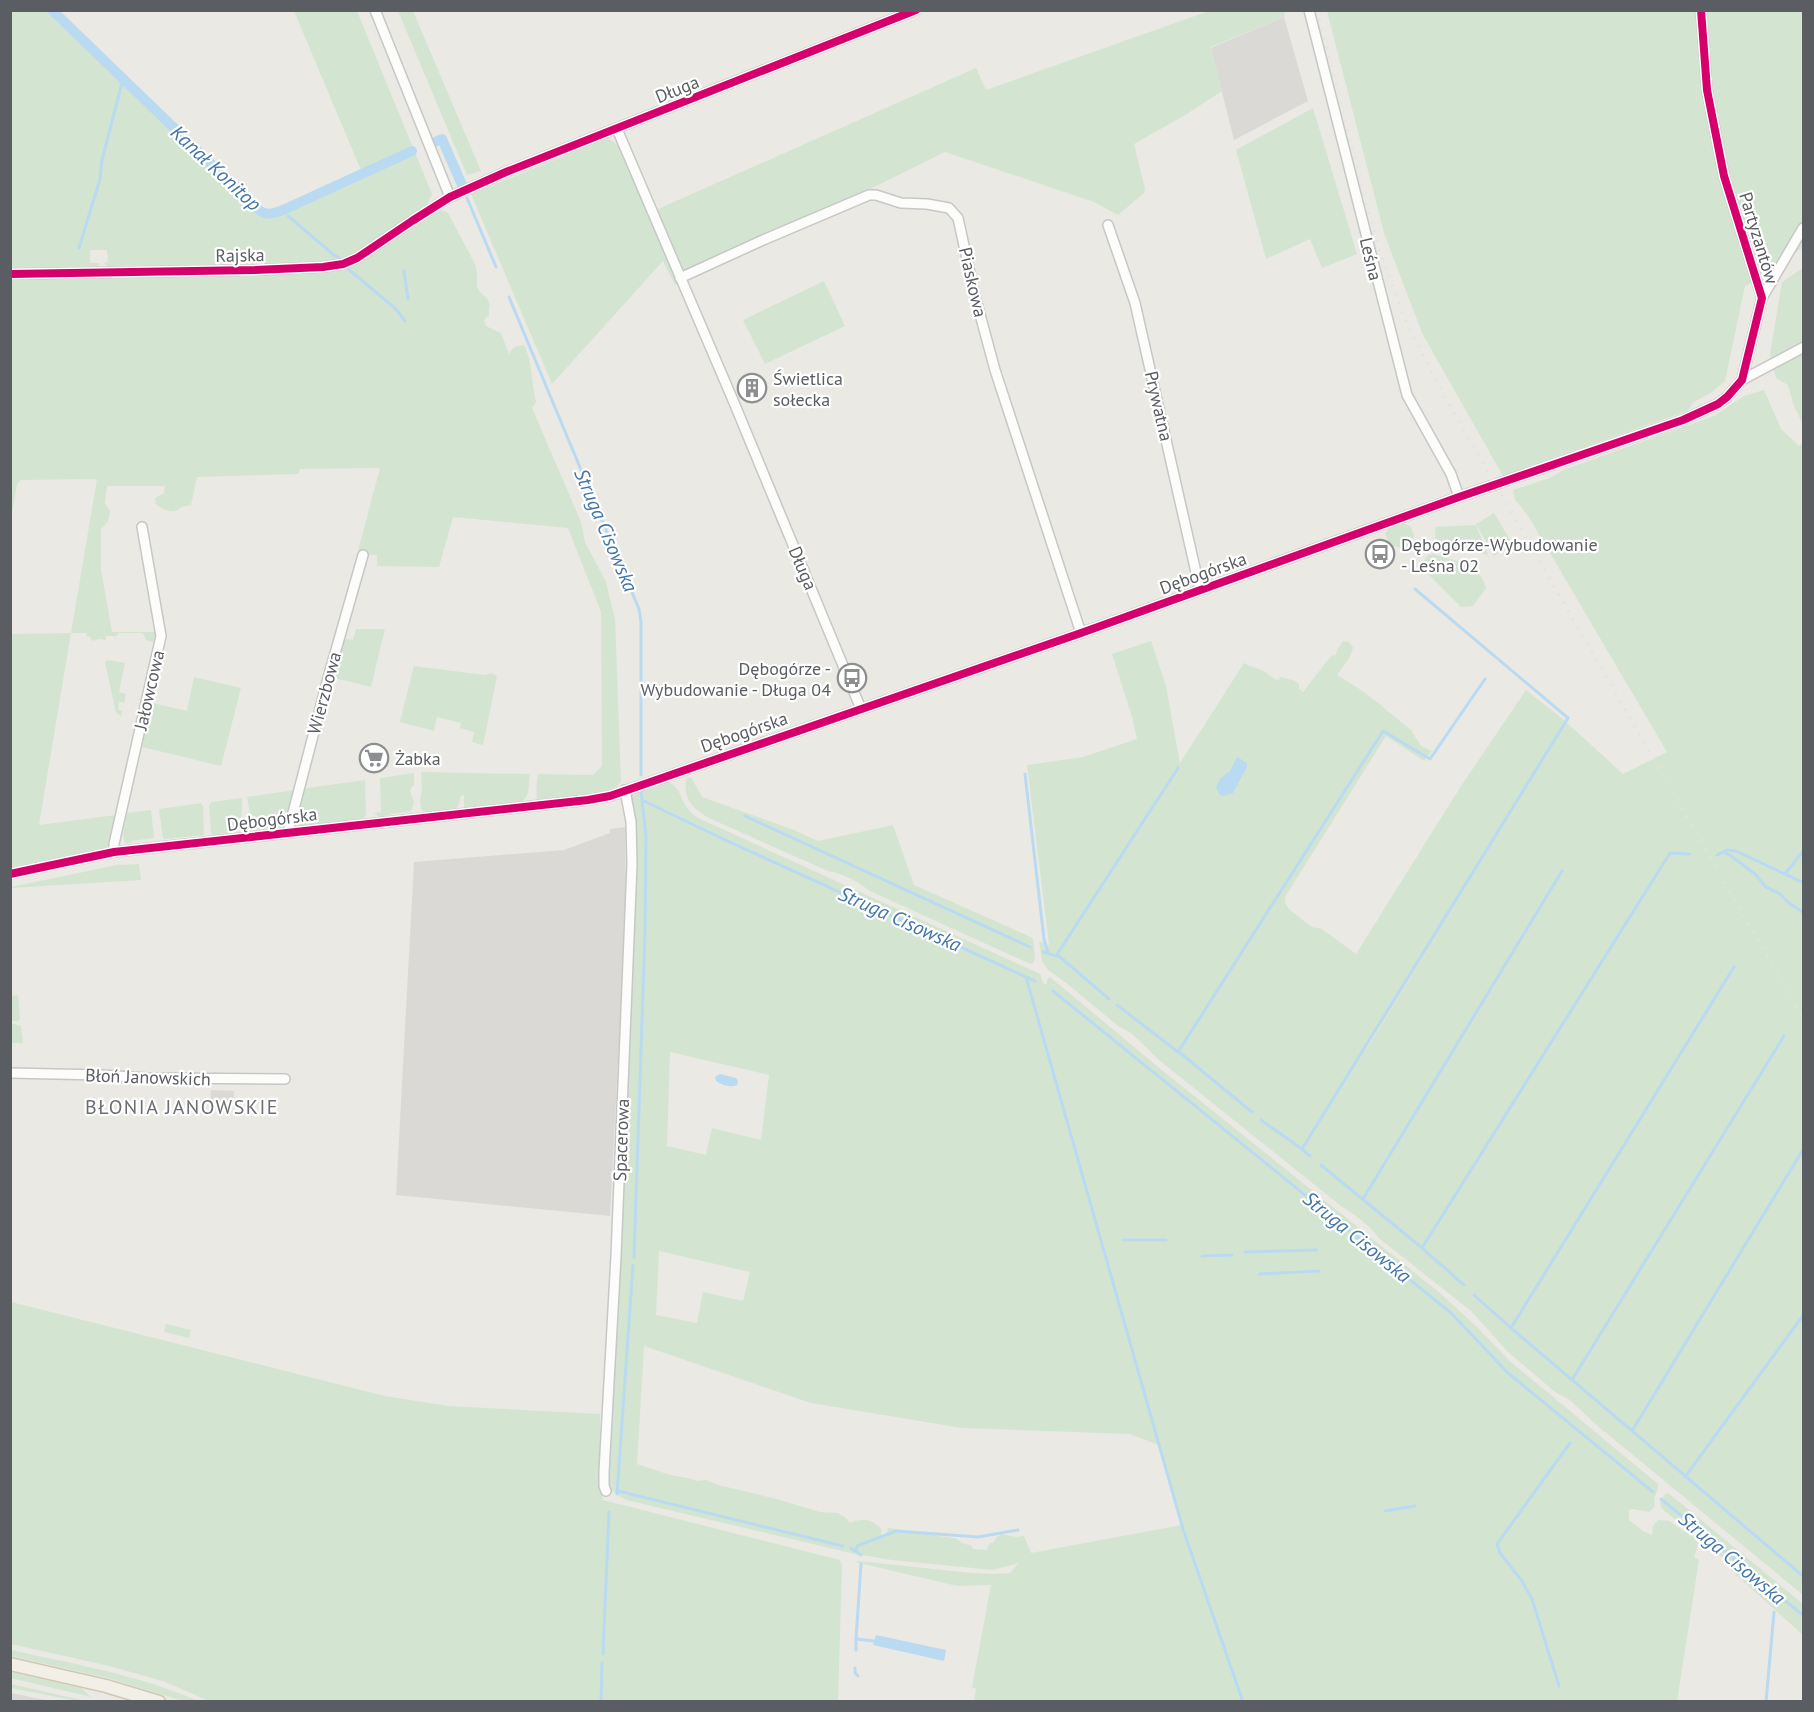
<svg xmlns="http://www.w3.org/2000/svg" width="1814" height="1712" font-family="'PT Sans',sans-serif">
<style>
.industrial{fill:#dbd9d5}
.green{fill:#d3e5d0;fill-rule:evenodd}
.water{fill:#badaf2}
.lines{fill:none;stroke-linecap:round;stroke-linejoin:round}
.stream{stroke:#badaf2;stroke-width:3}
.canal{stroke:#badaf2;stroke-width:10}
.minor-casing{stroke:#c6c7c6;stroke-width:12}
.major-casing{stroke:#d0c8b4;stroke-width:15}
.minor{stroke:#fcfcfb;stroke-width:9}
.major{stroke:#f2efe7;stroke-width:12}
.rail{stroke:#e2e2e1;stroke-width:3;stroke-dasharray:1.5 8;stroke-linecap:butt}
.cycleway-casing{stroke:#fff;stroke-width:11}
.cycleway{stroke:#d6006c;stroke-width:8}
.labels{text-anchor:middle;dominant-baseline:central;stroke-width:4.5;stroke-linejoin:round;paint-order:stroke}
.street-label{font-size:18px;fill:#5a5d61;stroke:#fff}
.poi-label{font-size:18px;fill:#5a5d61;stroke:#fff;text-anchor:start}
.water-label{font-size:20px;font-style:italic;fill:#4475a8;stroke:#fff}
.neighbourhood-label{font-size:20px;letter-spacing:1.5px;fill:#6b6f73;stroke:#fff}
</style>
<rect width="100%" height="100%" fill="#eae9e4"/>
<path class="industrial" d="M1284,17L1308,101L1234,140L1211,48Z
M625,827L626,907L610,1216L396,1195L414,862L564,850L610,833V829Z
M211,1090L234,1091L233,1105L210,1104Z
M11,1693L50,1701H11Z"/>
<path class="green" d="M10,11H48L259,213L267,218L279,214L363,175L294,11H357L432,194L427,204L383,237L357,253L342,260L317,265L108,267L104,263L108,262L107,250H90V263H99V268H11Z
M398,11H413L481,171L467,175Z
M1209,11H1285L1284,17L1211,47L1222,91L1187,114L1134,144L1145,189L1144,193L1118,215L1094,202L945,152L675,285L663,261L552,384L471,194L608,138L621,147L649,213L976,68L986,90Z
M1327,11H1803V251L1801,248L1773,272L1745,286L1725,381L1712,392L1694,402L1687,411L1503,476L1422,333L1384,233Z
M1313,108L1357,254L1322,268L1310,239L1266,259L1236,150Z
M439,209L448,213L475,264L477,273V286L480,292L487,298L490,305L489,306V315L484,320L486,326L501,333L509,354L514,347L524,345C532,359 532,386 536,402L532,408L581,522L585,542L606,582L615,619L621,782C612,796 555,799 537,800C536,796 537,779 538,774L593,775L602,766L601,612L568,528L453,517L439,567L377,566V555H366L367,552L358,551L380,468L300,469L298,474L197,477L191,505L181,507C175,515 162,510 156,504L155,498L164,493L165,486H107L105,503L110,512L108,521L101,529V570L112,632H156L153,642L146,640L144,635L141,633H119L116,636V641L115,636H106V640L100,639L92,641L90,636L87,637L86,633H71L39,825L116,815L110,844L103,850L10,869L11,634L71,633L97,479L21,480L17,484L11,519V279L84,278L109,276L327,272L351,267L353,265Z
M1803,268V425L1794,406L1788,385L1776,378L1770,354L1782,282Z
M824,281L845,326L765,364L743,320Z
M1764,390L1781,429L1799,446L1804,443L1803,1595L1594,1423L1570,1400L1555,1392L1508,1352L1471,1311L1380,1239C1369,1225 1356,1215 1341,1206L1159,1060L1131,1033L1118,1026L1065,982L1048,970L1042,961L1039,941L1049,945L1027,765L1083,757L1137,739L1132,717L1112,654L1151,641L1166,686L1180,763L1244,663C1249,666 1254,667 1259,669C1267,672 1271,678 1278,680L1281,677L1295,681L1299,684V689L1303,692L1331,656L1336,655L1337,650L1343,641L1349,642L1353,647C1352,657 1343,666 1337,675L1361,690L1378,703L1411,730L1421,746L1432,751L1424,761L1386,736L1285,897V902L1289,909L1312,927L1322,929L1356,954L1461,786L1526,690L1564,720L1623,774L1667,752L1527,514L1515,500L1513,490L1550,478L1563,470L1714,416L1744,396ZM1455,908L1365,1051V1050Z
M1494,513L1513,545L1494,556L1476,524Z
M1402,523L1410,526L1414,535C1412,550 1399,550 1389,543L1385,534L1390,527Z
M1476,525L1488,555L1436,541L1435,527Z
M1434,554C1452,560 1482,565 1486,588L1473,606L1461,607L1420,566L1428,555Z
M356,629H385L371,687L331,677L341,638L353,640Z
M108,660L125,663L119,692L126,694L124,703L119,702L118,710L122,711L121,716L116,713L105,662Z
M414,666L485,675L492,673L497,676L483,745L472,742L474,732L460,728L461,723L437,717L434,731L400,722Z
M194,677L241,688L221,766L142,747L152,703L187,711Z
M421,772L530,774C528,785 531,798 519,803L466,809L464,807V795L461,796L459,804L456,809L425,813L421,809L420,801L422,788Z
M414,773V784L410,790L414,803L411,811L391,814L380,818L374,813L381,812L380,778Z
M691,777L702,797L794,830L818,841L893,825L914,885L1033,938L1035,959L1032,964L1028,963L870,891C857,881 844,874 828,871L711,819C695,810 681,799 687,778Z
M365,780L366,815L361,820L300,827L293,824L300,789Z
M669,782C679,788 679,793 684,803C687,809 692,814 698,818L1040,974L1043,983L1046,985L1048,978L1050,977L1163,1071L1440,1293L1477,1327L1511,1362L1658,1484C1659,1492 1652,1496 1655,1506L1649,1512L1633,1509L1629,1510V1520L1643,1531L1652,1535L1653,1526L1658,1520L1669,1521L1696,1539L1698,1545L1694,1557L1699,1560L1677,1701H974L976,1689L972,1687L991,1585L957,1586L855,1562L858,1561L971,1573L995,1574L1010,1573L1019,1563L993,1570L892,1560L855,1554L626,1500C615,1494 610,1491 608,1479L617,1322L634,917L636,820L629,795L662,783ZM670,1052L769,1075L761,1140L712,1128L706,1155L667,1146ZM659,1251L750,1272L743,1301L703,1292L697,1323L656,1315ZM644,1346L811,1403L962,1428L1130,1434L1159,1445L1182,1525L1031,1553L1024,1536L1016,1537L1001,1534L997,1537L994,1542L989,1544L987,1550L973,1549L971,1545C962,1545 960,1539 953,1538C943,1536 937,1537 929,1532C914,1536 902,1529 888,1528L886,1536L881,1538V1529C871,1518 863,1518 850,1523L846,1518L838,1513L820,1512L773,1498L718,1485L706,1480L697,1481L692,1479L670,1475L637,1464Z
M295,790L285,826C276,832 259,834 250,830V813L247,797Z
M242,798C242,805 242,828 236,833C232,837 221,836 215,837L211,833L209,806L211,802Z
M201,803L203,807L204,835L165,839L163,838L159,809Z
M151,810L154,838L131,841V843H125L123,835L127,813Z
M139,864L141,880L11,888V887L117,865Z
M18,995L20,1019L18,1021H11L12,996Z
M11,1023L21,1026L23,1043H11Z
M11,1302L385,1396L448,1406L600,1414V1481L603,1500L840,1560L842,1565L838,1701H209L163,1681L109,1666L11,1644Z
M166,1324L191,1330L189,1338L164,1332Z
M1666,1493H1668L1683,1505L1803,1604V1635L1731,1570L1733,1566L1662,1509L1660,1502Z
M11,1650C74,1664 139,1675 198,1701H183L108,1678L11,1656Z
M11,1672L81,1688L91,1697L11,1678Z
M11,1684L81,1700L84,1701H77L11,1688Z"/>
<path class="water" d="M1237,757L1247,763V767L1233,793L1223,796L1219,794L1216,787L1220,779L1230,771Z
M720,1074L736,1078L738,1081L737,1085C730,1088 722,1085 716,1081L715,1077Z
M876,1635L946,1650L944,1661L873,1645Z"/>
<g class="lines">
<path class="stream" d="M467,198L496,267
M288,216L335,256L340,258
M79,248L100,179L102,160L123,79
M348,269L396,309L405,321
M404,271L408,299
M509,297L639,609L641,622V775
M1025,774L1044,939L1048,953
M642,800L723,839L1035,981
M745,816L1030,947
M1724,852L1731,856L1755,874L1766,887L1780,894L1789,903L1804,913
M1717,855L1727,850L1736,851L1804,883
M1785,874L1804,850
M1043,952L1060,957L1109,999
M1056,956L1178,768
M1026,977L1183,1529L1243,1702
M1053,991L1451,1313L1508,1373L1653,1492
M1117,1005L1178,1052L1383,731L1430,759L1485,679
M1179,1052L1252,1112
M1261,1120L1302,1149
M1310,1156L1302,1149L1568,718L1415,589
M1321,1165L1422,1248L1464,1285
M1363,1199L1562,871
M1123,1240H1166
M1422,1248L1670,853L1690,854
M1245,1252L1317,1250
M1202,1256L1232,1255
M634,1257L645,932L646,836L641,791
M1259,1274L1319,1271
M1474,1295L1511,1328L1734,967
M1511,1328L1804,1577
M1572,1380L1784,1036
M1632,1431L1804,1148
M1685,1477L1804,1314
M618,1491L843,1546
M617,1494L633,1265
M1661,1499L1804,1616
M1385,1511L1415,1506
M851,1548L861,1555
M856,1551L857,1546L896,1531L978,1537L1018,1530
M861,1564L856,1639L874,1641
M856,1650V1639
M603,1654L609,1512
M855,1668V1673L858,1676
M1559,1686L1532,1599L1522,1581L1500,1553L1497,1544L1570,1443
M601,1702L602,1663
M1766,1702L1774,1612"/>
<path class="canal" d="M52,10L260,211C269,216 275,213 283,210L412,151
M435,142L442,139L462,185"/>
<g class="minor-casing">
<path id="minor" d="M375,10L450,197
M1309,10L1407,395L1451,474L1459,497
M617,129L735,405L861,709
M1108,225L1135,303L1200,590
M10,274L255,270L323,267L343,264L357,258L412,221L450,197L506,172L916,10
M680,278L763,240L869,195H876L901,203L927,204L949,208L958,218L975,296L995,370L1081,633
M1762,298L1803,228
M1742,380L1804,347
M288,832L328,678L363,555
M114,852V844L161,636L142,527
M10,874L114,852L588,800L610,796L1081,633L1459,497L1683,420L1718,404L1727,397L1742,380L1762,298L1724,176L1707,90L1701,10
M10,1073L101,1075L147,1078L285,1079
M606,1491L604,1486V1472L616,1256L632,864L631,822L625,790"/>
</g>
<g class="major-casing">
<path id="major" d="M10,1664L106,1686L159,1702"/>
</g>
<use href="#minor" class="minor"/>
<use href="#major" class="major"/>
<path class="rail" d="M1317,10L1367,207L1381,255L1406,322L1442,392L1804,1020"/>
<g class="cycleway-casing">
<path id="cycleway" d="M10,274L255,270L323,267L343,264L357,258L412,221L450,197L506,172L916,10
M10,874L114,852L588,800L610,796L1081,633L1459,497L1683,420L1718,404L1727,397L1742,380L1762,298L1724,176L1707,90L1701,10"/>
</g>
<use href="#cycleway" class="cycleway"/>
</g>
<defs>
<g id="building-ring" transform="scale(1.5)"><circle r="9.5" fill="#fff" stroke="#8c8e8f" stroke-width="1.5"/><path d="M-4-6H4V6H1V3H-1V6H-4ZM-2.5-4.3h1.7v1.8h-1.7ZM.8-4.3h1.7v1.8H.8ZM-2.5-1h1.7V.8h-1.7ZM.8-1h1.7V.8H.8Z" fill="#8c8e8f"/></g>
<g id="bus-ring" transform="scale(1.5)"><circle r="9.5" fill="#fff" stroke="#8c8e8f" stroke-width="1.5"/><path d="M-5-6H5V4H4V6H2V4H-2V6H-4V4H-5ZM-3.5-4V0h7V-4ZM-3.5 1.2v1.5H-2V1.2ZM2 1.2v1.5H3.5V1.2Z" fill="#8c8e8f"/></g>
<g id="supermarket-ring" transform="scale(1.5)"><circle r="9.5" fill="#fff" stroke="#8c8e8f" stroke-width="1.5"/><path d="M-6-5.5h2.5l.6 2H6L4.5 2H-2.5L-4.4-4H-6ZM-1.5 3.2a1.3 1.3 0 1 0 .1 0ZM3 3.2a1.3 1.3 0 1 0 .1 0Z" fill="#8c8e8f"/></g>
</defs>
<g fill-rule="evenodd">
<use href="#building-ring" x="752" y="388"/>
<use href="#bus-ring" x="1380" y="554"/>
<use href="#bus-ring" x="852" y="678"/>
<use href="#supermarket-ring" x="374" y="758"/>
</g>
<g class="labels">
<g class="street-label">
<text transform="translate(677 89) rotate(-22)">Długa</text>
<text transform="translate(1759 238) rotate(73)">Partyzantów</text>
<text transform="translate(240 255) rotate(-1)">Rajska</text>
<text transform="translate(1371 259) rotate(76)">Leśna</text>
<text transform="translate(973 282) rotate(77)">Piaskowa</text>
<text transform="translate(1159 406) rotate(77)">Prywatna</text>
<text transform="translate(803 568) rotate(67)">Długa</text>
<text transform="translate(1203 573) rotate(-20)">Dębogórska</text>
<text transform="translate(149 690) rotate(-77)">Jałowcowa</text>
<text transform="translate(324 693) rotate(-75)">Wierzbowa</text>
<text transform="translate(744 732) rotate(-19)">Dębogórska</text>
<text transform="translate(272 819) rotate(-7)">Dębogórska</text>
<text transform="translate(148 1077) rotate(2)">Błoń Janowskich</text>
<text transform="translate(621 1140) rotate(-88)">Spacerowa</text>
</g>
<g class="poi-label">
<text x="773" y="378">Świetlica<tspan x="773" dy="21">sołecka</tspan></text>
<text x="1401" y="544">Dębogórze-Wybudowanie<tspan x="1401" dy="21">- Leśna 02</tspan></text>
<text x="831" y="668" text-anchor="end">Dębogórze -<tspan x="831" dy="21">Wybudowanie - Długa 04</tspan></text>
<text x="395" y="758">Żabka</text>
</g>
<g class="water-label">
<text transform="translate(216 168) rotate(43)">Kanał Konitop</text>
<text transform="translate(606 530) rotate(67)">Struga Cisowska</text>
<text transform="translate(900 919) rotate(24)">Struga Cisowska</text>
<text transform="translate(1357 1237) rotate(39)">Struga Cisowska</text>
<text transform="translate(1732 1558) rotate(40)">Struga Cisowska</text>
</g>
<g class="neighbourhood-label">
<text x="182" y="1107">BŁONIA JANOWSKIE</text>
</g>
</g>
<rect width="1814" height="1712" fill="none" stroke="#5a5d61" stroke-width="24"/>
</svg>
